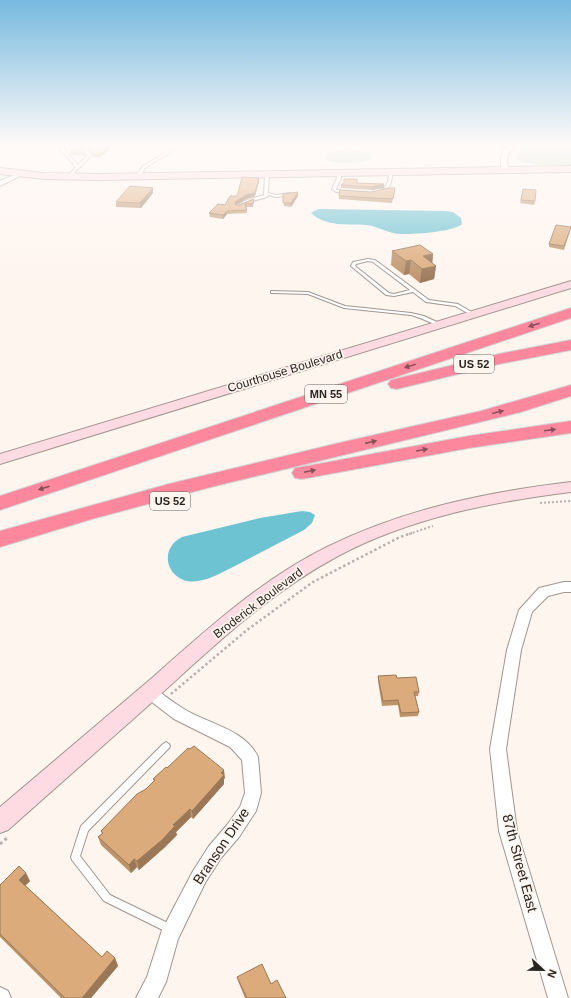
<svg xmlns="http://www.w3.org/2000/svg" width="571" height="998" font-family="Arial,sans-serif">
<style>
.green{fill:#bfe2c1}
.water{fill:#6ec3d2}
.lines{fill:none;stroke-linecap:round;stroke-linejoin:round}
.lane-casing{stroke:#a1968f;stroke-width:2}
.street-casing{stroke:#a1968f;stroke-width:2}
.secondary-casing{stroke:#a1968f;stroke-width:2}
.highway-casing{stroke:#d4d3d3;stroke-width:2}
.path-far2{stroke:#b8b1ac;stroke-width:2;stroke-dasharray:2 2;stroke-linecap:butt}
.path-far1{stroke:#b8b1ac;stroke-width:2.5;stroke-dasharray:2.5 2.5;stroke-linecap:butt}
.path{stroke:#b8b1ac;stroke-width:3;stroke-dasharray:3 3;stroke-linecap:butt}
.lane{fill:#fff;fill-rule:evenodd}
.street{fill:#fff;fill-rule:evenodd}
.secondary{fill:#fedbe2;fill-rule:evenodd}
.highway{fill:#fd889d;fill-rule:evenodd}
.wall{fill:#bd936b}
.shaded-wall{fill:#9a7857}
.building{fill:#dcab7c;stroke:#9a7857}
.oneway{fill:#885159}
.labels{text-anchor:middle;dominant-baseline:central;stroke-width:3.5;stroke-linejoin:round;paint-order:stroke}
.shield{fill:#fef5ef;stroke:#68635f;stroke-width:1}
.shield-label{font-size:11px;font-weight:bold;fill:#282421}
.street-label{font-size:12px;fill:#282421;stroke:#fef5ef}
.near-street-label{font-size:14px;fill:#282421;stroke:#fef5ef}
</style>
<rect width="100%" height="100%" fill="#fef5ef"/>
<path class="green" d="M532,145H571V165C555,165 529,167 516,159C521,151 520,147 532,145Z
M349,149L369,153L371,159C361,163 332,166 324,158C329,151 340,150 349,149Z"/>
<path class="water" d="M318,209L446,211L453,212L461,218L462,224C454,232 405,236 393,233C384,231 376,226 367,225C348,224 326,227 311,213Z
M302,511L310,512L315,515L312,523L304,530C281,542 258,554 235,566C223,572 211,579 198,581C170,586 155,551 182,537L260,518Z"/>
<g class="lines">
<g class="lane-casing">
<path id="lane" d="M64,145H67L64,149L78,165L87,156V153L81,150L82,147H84L85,150L89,152L91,156L69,178L67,177L75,168L74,165L60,149Z
M178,145H182L145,168L139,178H137L136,177L143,166Z
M390,171L392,172C393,180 389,191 381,193V191C387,187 390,179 388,172Z
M339,172L341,173V178L336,189L337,190L348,191V193L336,192L332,189L337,178V173Z
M267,174L269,175L268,193L276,195L290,193L292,194L291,195L276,197L268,195L267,197L249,202L242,206H240V204L247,200L264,195L265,175Z
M368,259L375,260L429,300L458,304L475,314L473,315H471L455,306L426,302L413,292L394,296L386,295L351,266L353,262ZM368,261L373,262L410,290L394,294L389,293L355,266L356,264Z
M271,291L308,292L345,306L411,313L424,316L441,324L439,325H437L420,318L411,315L344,308L308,294L273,293H271Z
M166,742L169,744L170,746L169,748L88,831L80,856L110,895L174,926L176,929L174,932L171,934L104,901L72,860L71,857L81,826L163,744Z"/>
</g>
<g class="street-casing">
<path id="street" d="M509,145H516C507,154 506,156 508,170L505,172L502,170C500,159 500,152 509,145Z
M19,173L24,174L0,186V181Z
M564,582H571V592H564L548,596L532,612L521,650L506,749L517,831L568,998H548L499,831L490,749L507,650L519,610L539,588Z
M149,686L154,688C164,695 174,703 184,709C208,724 245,729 258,757L261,793L256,811L239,837L221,858L205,883L178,939L166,982L158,998H136L147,977L162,930L193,871L209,846L227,825L240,807L245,793L242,760L230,747L174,719L144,696L141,692L144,688Z
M0,987L8,991L11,998H0Z"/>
</g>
<g class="secondary-casing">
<path id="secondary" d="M571,166V172L101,180L44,179L0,174V168L44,173L101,174Z
M571,281V288L0,464V454Z
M571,482V492C490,502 410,518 338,556C267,594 208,651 150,704C103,746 55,788 8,830L0,833V807C51,764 101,721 152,678C206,630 262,579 327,547C404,509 487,492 571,482Z"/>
</g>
<g class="highway-casing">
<path id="highway" d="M571,308V318L0,510V496Z
M571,340V350L499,364L397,389L391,388L388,384L391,380L499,354Z
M571,385V396L521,412L211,487L92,519L0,547V531L169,484L339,443L481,411Z
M571,421V433L469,448L302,479L295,478L292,473L295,468L302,467L469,436Z"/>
</g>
<path class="path-far2" d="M540,503L571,501
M409,534L433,526"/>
<path class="path-far1" d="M171,694L247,630L313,582L400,537L412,533"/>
<path class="path" d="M0,844L8,837"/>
<use href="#lane" class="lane"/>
<use href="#street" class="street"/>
<use href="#secondary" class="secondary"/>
<use href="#highway" class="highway"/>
</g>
<path class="wall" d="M85,145H100L110,149L100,157H94L85,146Z
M80,147V148L85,152V156L71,155L70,151Z
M259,178V181L255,196L246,199L236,205H239L254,199L253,207H246L247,213L227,214L223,219L210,217L209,213L225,205L237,196Z
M357,183L384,184V188L371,190L341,188V185Z
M395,188L392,203L339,199V194L371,192Z
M523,189L535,201L534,205L520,203Z
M153,193L141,208L116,207V202Z
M283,194L298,196L291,207L284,206Z
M570,231L564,250L549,247V244Z
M392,251L433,254L432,263L436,266L434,279L420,283L409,274L404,275L391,265Z
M378,676L397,678L419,692L418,696H415L419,712L418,716L400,717L398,705L382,706L378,681Z
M167,768L225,778L224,779V784L193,819L191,817L176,832L177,835L164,848L139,870L137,867L131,873L101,845L98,837L102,834L101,831L154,781L153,779Z
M30,881L25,885L102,957L115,958L118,966L91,998H61L0,937V885Z
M237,977L271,984L286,998H245L238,981Z"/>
<path class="shaded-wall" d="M109,146L110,149L100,157L99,154Z
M259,178V181L255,196L246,199L236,205L235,202L246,195Z
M384,184V188L371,190V187Z
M153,188V193L141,208L140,203Z
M298,192V196L291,207V203Z
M227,211V214L223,219V215Z
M433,254L432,267L436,266L434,279L420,283L423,256Z
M411,260L409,274L404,275L406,261Z
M224,770L225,778L224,779V784L193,819L192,811Z
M190,809L191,817L176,832L177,835L164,848L139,870L137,861L173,825Z
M134,859L137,867L131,873L129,865Z
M26,873L30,881L23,888L19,880Z
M115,958L118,966L91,998H82Z"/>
<path class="building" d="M79,145H80L79,147L85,152V153L70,151Z
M86,145H100L109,146L99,154H93Z
M242,177L259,178L255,193L246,195L235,202L236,205H239L254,199L253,204L245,203L247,210L227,211L223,215L209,213L218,204L225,205L230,196H237Z
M344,179H357V183L384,184L371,187L341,185L344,183Z
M130,186L153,188L140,203L116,202Z
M389,188H395L393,199L339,196V194L340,190L371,192Z
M523,189L536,190L535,201L521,200Z
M298,192L291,203H283V194Z
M556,225L571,227L564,246L549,244Z
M420,245L433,254L423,256L436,266L422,269L411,260L406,261L392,251Z
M396,675L397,678L416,677L419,692H414L419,712L401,713L398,700L383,701L378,676Z
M194,746L224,770L221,773L224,775L192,811L190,809L173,825L175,826L162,840L137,861L134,859L129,865L98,837L103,833L101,831L137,794L146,789L155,780L153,779L166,767L167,768L188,748L190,749Z
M19,866L26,873L19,880L102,957L107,951L115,958L82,998H65L0,934V885Z
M262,964L271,984L277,980L286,998H247L237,977Z"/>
<defs><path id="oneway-solid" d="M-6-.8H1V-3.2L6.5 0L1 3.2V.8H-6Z"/></defs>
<g class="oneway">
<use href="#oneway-solid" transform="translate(534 325) rotate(162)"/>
<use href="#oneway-solid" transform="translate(410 366) rotate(162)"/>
<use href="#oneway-solid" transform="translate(498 412) rotate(-14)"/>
<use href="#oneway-solid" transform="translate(550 430) rotate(-7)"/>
<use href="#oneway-solid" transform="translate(371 442) rotate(-13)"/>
<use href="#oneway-solid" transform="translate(422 450) rotate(-10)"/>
<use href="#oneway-solid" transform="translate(310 471) rotate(-12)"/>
<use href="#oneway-solid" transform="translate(44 488) rotate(162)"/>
</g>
<linearGradient id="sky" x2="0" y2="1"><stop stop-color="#77badf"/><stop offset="0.51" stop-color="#fffaf8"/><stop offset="1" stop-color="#fffaf8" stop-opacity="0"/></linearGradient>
<rect width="571" height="284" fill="url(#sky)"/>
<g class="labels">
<g class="shield">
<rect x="454" y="355" width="40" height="18" rx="3"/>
<rect x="305" y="385" width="42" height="18" rx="3"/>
<rect x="150" y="492" width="40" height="18" rx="3"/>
</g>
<g class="shield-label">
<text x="474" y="364">US 52</text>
<text x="326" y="394">MN 55</text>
<text x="170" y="501">US 52</text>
</g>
<g class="street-label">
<text transform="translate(285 371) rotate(-17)">Courthouse Boulevard</text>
<text transform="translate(258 603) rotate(-37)">Broderick Boulevard</text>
</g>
<g class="near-street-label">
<text transform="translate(221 846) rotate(-56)">Branson Drive</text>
<text transform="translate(520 863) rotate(75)">87th Street East</text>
</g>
</g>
<g transform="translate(543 970) rotate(112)" stroke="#fef5ef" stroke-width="3" paint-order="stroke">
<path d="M0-3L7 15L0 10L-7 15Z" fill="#282421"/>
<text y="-6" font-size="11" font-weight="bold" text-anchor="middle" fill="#282421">N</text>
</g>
</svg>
